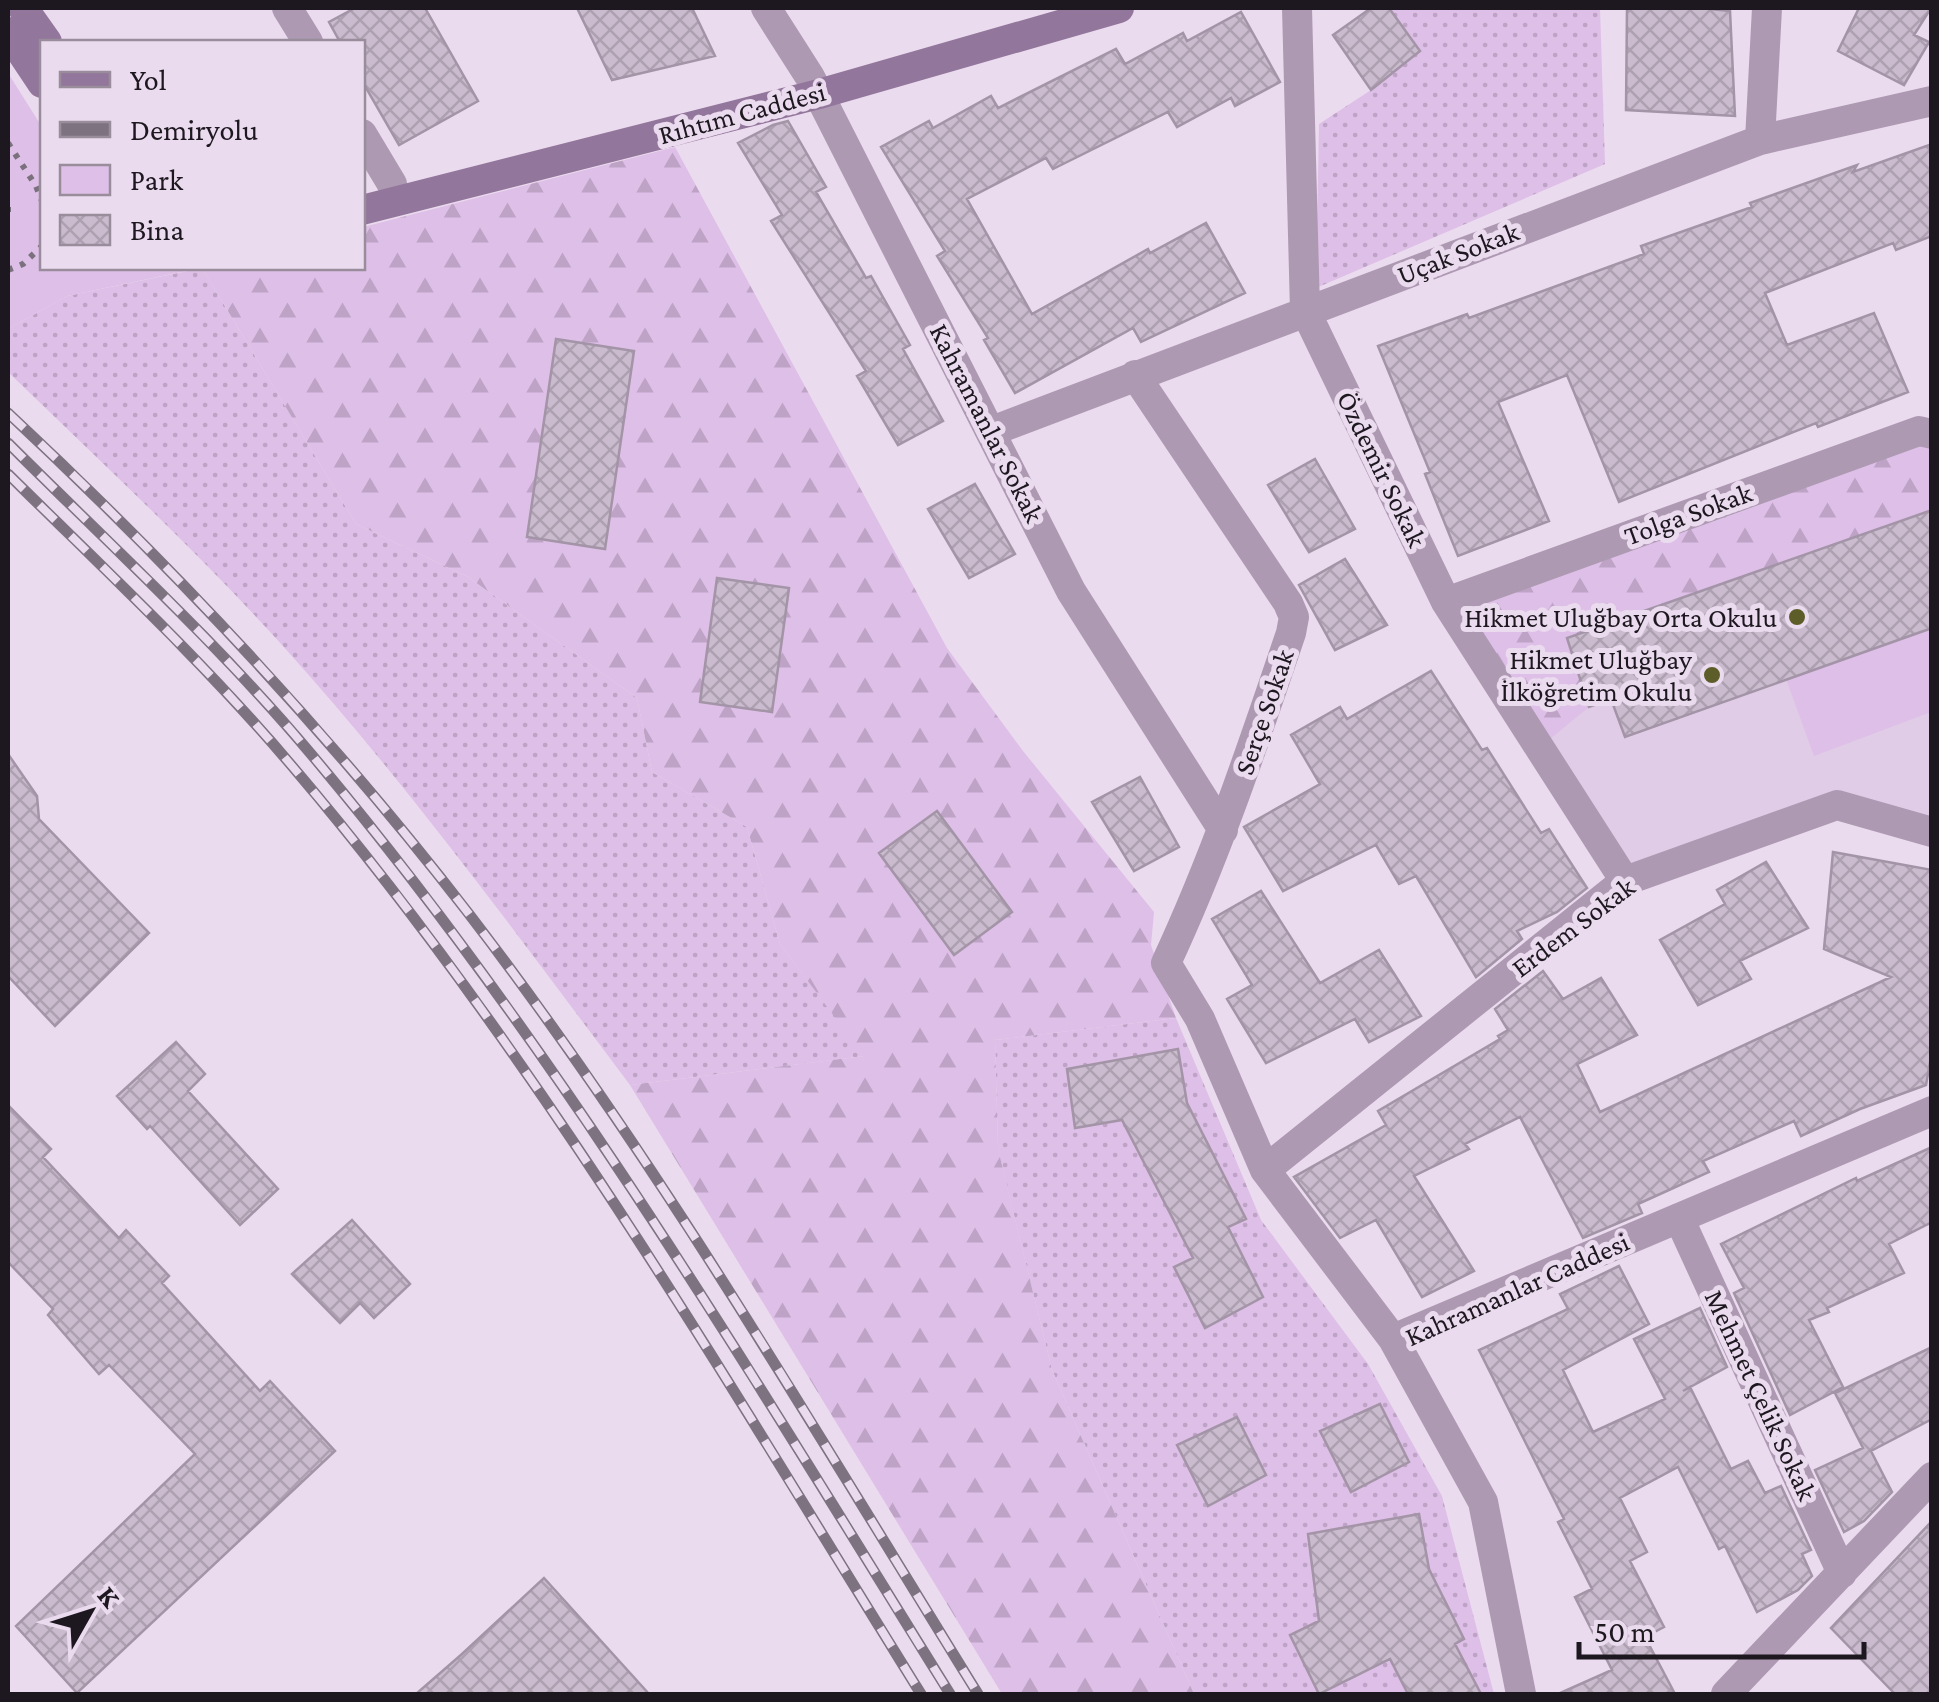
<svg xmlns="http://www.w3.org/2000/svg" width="1939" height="1702" font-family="'Crimson Pro',serif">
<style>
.built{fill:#e0cce6}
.grass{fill:url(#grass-dots)}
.forest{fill:url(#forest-firs)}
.park{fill:#debfe7}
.building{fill:url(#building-cross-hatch);stroke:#a394a7;stroke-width:2.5}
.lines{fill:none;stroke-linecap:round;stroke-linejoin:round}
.path{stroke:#7b717e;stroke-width:6;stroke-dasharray:5 8;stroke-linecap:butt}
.street{stroke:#ad99b2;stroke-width:30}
.secondary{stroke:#93769b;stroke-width:30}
.rail-casing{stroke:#7d7380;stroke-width:11}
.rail{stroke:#ebdbef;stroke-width:8;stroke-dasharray:22;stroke-linecap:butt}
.poi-dot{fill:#5d5d2a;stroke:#ebdbef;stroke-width:4}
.labels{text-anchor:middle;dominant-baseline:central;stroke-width:10;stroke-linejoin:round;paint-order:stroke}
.street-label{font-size:28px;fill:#1d181f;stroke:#ebdbef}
.poi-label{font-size:28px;fill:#1d181f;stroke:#ebdbef;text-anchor:end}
</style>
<defs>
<pattern id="grass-dots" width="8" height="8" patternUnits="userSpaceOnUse" patternTransform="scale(2.5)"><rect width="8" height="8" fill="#debfe7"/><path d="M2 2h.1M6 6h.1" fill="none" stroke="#bea3c6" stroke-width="1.8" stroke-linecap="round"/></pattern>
<pattern id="forest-firs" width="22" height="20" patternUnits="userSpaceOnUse" patternTransform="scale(2.5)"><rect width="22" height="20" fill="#debfe7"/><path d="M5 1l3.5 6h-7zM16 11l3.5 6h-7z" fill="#bea3c6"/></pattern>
<pattern id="building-cross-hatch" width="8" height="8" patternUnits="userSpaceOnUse" patternTransform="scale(2.5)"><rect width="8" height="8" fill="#cabbce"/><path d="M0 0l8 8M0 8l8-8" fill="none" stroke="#ada0b0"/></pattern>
</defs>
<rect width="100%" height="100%" fill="#ebdbef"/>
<path class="built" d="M1931,434V832L1837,805L1625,881L1446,602Z"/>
<path class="grass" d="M1389,8H1600L1605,164L1316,288L1319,124L1371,90L1419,51Z
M202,268L356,524L468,577L637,698L652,772L747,827L780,944L865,1056L630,1085C518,936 407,783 282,645C195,549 100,461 8,372V329L67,296Z
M1176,1018L1261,1220L1368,1364L1442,1496L1494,1694H1194L1052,1370L998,1150L995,1040Z"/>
<path class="forest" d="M675,147L947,648L1023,751L1154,912L1151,945L1176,1018L995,1040L998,1149L1052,1370L1194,1694H1002L630,1085L864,1056L780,944L747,827L652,772L637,698L468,577L356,524L202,268H362L363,227Z
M1931,434V519L1928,511L1568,638L1589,707L1539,748L1446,602Z"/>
<path class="park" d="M8,73L42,127V268H200L67,296L8,329Z
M1931,628V712L1814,756L1786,679Z"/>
<path class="building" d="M355,8H425L478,101L399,145L362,81V42H340L329,22Z
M577,8H692L715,56L612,80Z
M1371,8H1389L1420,51L1371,90L1333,35Z
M1627,8H1700L1730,11L1735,116L1626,110Z
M1859,8H1931L1914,35L1929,42L1904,85L1838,51Z
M1241,12L1280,82L1235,106L1231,98L1177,127L1168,112L1053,169L1046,158L967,199L1032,314L1148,249L1150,253L1206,223L1245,293L1141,342L1133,328L1015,393L984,340L988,338L937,256L945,251L881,147L929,121L933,128L991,96L998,108L1116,49L1125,64L1183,33L1187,41Z
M788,121L826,187L816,192L866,278L871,276L910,345L903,349L943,421L898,445L857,376L866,371L771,221L782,215L738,143L773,125Z
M1932,144V236L1896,250L1893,243L1765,293L1787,345L1874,313L1908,392L1818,427L1816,423L1619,502L1567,375L1498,402L1549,521L1458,556L1425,474L1430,472L1378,346L1467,314L1469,318L1644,254L1641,246L1752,207L1750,203L1857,165L1853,172Z
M556,339L634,351L605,549L527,537Z
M1315,459L1355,529L1309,552L1268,485Z
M975,484L1015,554L969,578L928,509Z
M1932,510V628L1625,737L1611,699L1589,707L1567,638Z
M1345,559L1387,625L1335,650L1299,585Z
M717,578L789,588L772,712L700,702Z
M1431,671L1482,750L1487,748L1541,833L1549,829L1587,888L1557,912L1517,931L1522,939L1476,977L1416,876L1399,884L1376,845L1283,891L1244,827L1320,784L1291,735L1340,707L1347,719Z
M8,754L37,796L39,819L149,933L55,1026L8,976Z
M1140,777L1179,847L1134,871L1092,802Z
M937,811L1012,912L954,955L879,853Z
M1833,852L1932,870V1052L1926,1085L1860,1109L1801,1136L1794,1121L1703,1161L1709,1172L1638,1204L1642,1213L1583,1238L1520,1117L1465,1144L1469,1149L1414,1176L1474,1271L1422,1297L1376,1220L1340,1238L1294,1177L1386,1125L1378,1111L1500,1039L1498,1036L1508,1030L1495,1009L1543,971L1563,999L1601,978L1637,1035L1577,1064L1600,1112L1891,977L1824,949Z
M1766,862L1808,928L1740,961L1751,979L1698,1005L1660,940L1725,904L1717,890Z
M1261,891L1320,983L1379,950L1421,1016L1369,1042L1355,1019L1266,1063L1227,999L1252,985L1212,919Z
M176,1042L205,1074L188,1091L278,1189L240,1225L150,1126L147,1129L117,1096Z
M1178,1049L1187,1103L1246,1219L1228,1227L1263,1297L1205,1328L1174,1267L1193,1258L1122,1120L1075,1128L1067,1069Z
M8,1105L51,1149L43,1157L119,1238L126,1230L169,1276L162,1283L260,1391L270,1381L335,1451L77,1693L16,1626L195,1454L109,1365L99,1374L48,1315L53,1309L8,1262Z
M1932,1147V1222L1889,1244L1904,1273L1827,1308L1829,1312L1809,1320L1843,1387L1790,1415L1734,1293L1744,1288L1721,1244L1856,1178L1857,1181Z
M352,1220L410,1284L374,1318L360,1303L340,1323L292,1274Z
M1619,1266L1649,1324L1563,1370L1593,1432L1665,1399L1634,1339L1700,1308L1727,1367L1683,1391L1690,1387L1731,1469L1748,1461L1765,1493L1781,1486L1811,1550L1802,1554L1812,1576L1798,1590L1757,1612L1725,1546L1719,1549L1678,1467L1620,1498L1647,1552L1630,1561L1664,1627L1645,1637L1675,1694H1558L1612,1670L1575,1597L1592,1589L1558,1522L1564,1519L1479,1350L1568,1309L1560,1294Z
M1932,1347V1419L1871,1451L1892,1492L1864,1521L1844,1532L1815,1470L1863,1448L1835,1393Z
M1380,1404L1409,1462L1351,1492L1320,1431Z
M1237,1417L1266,1475L1208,1506L1177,1445Z
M1419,1514L1429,1569L1464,1639L1455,1644L1481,1694H1408L1390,1659L1319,1694L1290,1635L1319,1621L1308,1534Z
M1932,1521V1694H1895L1831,1628Z
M544,1578L649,1694H416L462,1654Z"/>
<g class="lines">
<path class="path" d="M8,143L36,186L42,201
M8,207V220
M8,270L23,264L42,246"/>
<path class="street" d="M287,8L308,42
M766,8L810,77L1071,591L1223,830
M1297,8L1305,310L1446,602L1625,881
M362,134L392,184
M1760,140L1767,8
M1135,375L1288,603L1294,617L1291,633C1253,745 1216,856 1166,963L1200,1019L1265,1170L1393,1339
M992,431L1760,140L1932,101
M1446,602L1919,431L1932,434
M1265,1170L1625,881L1837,805L1932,832
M1679,1218L1842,1573
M1521,1694L1483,1502L1393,1339L1932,1111
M1726,1694L1932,1477"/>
<path class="secondary" d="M23,8L47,42
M8,32L42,83
M362,210L819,94L1119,8"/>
<g class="rail-casing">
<path id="rail" d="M8,413C174,568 330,734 469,914C658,1160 815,1431 978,1694
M8,443C110,545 218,643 311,754C556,1045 750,1372 950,1694
M8,474C104,569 204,662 292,766C535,1051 724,1377 921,1694"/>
</g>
<use href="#rail" class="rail"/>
</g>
<g class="poi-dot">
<circle cx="1797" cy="617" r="10"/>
<circle cx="1712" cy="675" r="10"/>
</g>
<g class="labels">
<g class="street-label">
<text transform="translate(742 113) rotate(-15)">Rıhtım Caddesi</text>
<text transform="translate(1458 253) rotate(-21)">Uçak Sokak</text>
<text transform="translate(987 423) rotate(63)">Kahramanlar Sokak</text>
<text transform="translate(1382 469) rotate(64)">Özdemir Sokak</text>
<text transform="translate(1688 514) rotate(-20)">Tolga Sokak</text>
<text transform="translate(1264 712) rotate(-71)">Serçe Sokak</text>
<text transform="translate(1573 927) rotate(-37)">Erdem Sokak</text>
<text transform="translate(1517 1289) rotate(-24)">Kahramanlar Caddesi</text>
<text transform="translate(1761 1395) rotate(65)">Mehmet Çelik Sokak</text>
</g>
<g class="poi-label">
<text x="1777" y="617">Hikmet Uluğbay Orta Okulu</text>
<text x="1692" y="659">Hikmet Uluğbay<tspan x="1692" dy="32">İlköğretim Okulu</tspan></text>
</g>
</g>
<rect width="1939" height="1702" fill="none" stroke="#1d181f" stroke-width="20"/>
<rect x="40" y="40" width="325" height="230" fill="#ebdbef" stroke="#998d9c" stroke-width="2.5"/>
<rect x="60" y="72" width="50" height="15" fill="#93769b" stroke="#998d9c" stroke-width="2.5"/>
<text x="130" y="90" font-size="30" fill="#1d181f">Yol</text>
<rect x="60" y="122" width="50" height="15" fill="#7d7380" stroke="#998d9c" stroke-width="2.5"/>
<text x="130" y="140" font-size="30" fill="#1d181f">Demiryolu</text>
<rect x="60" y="165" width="50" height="30" fill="#debfe7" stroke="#998d9c" stroke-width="2.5"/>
<text x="130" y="190" font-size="30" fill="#1d181f">Park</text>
<rect x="60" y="215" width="50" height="30" fill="url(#building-cross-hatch)" stroke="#998d9c" stroke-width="2.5"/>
<text x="130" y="240" font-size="30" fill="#1d181f">Bina</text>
<g transform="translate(90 1612) rotate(51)" stroke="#ebdbef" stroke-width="8" paint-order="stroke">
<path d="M0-8L18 38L0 25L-18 38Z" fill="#1d181f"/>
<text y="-15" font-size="28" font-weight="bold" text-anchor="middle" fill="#1d181f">K</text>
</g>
<path d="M1579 1642v15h285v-15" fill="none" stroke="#1d181f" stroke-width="5"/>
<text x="1594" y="1642" font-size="30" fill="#1d181f" stroke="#ebdbef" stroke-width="8" paint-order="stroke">50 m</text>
</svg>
